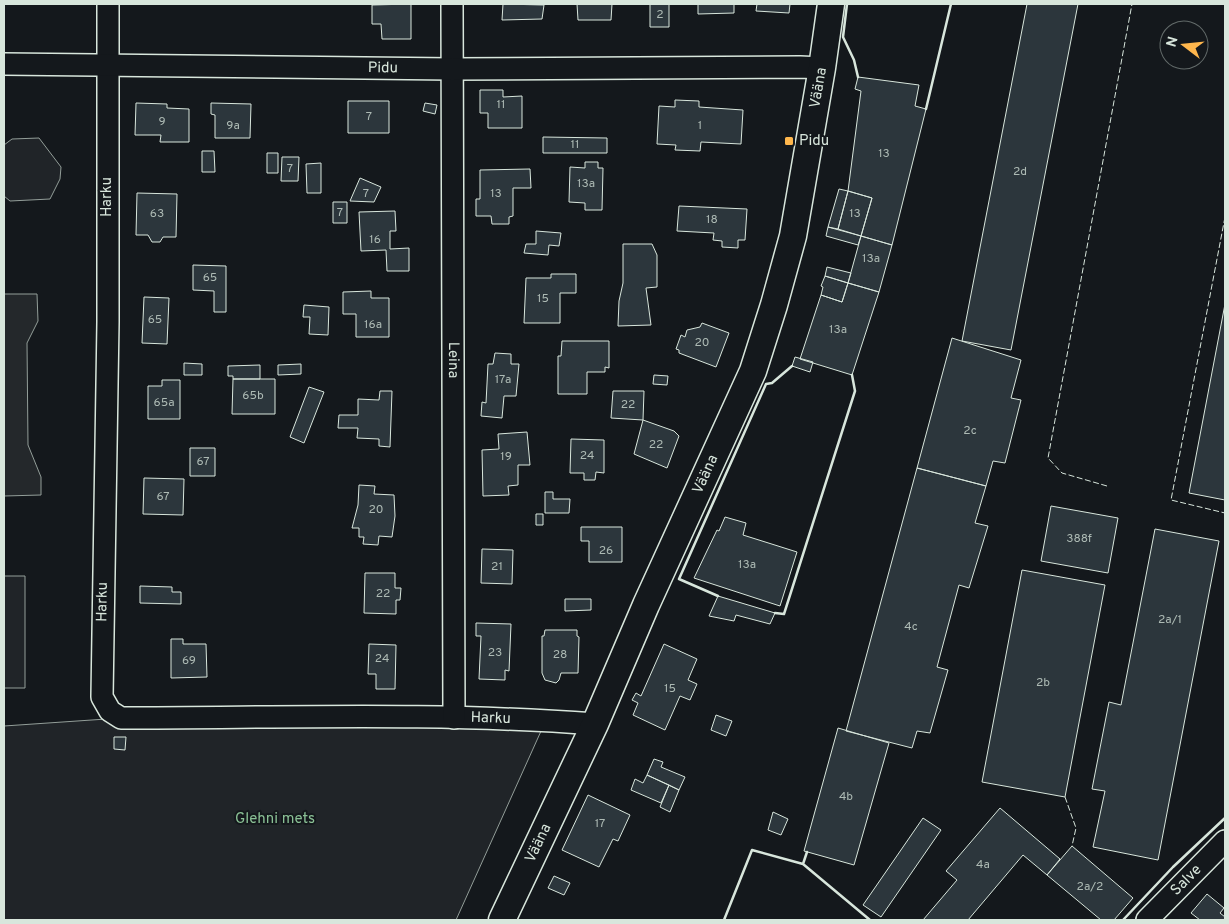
<svg xmlns="http://www.w3.org/2000/svg" width="1229" height="924" font-family="Overpass,sans-serif">
<style>
.green{fill:#202428;stroke:#939e99}
.parking{fill:#24282b;stroke:#939e99}
.building{fill:#2c363c;stroke:#d8e6dc}
.lines{fill:none;stroke-linecap:round;stroke-linejoin:round}
.minor-casing{stroke:#d8e6dc;stroke-width:24}
.tertiary-casing{stroke:#d8e6dc;stroke-width:29}
.minor{stroke:#14181c;stroke-width:21}
.tertiary{stroke:#14181c;stroke-width:26}
.fence{stroke:#d8e6dc;stroke-width:1;stroke-dasharray:6 2.5;stroke-linecap:butt}
.wall{stroke:#d8e6dc;stroke-width:2.5}
.poi-dot{fill:#ffb74d;stroke:#14181c;stroke-width:2}
.labels{text-anchor:middle;dominant-baseline:central;stroke-width:4;stroke-linejoin:round;paint-order:stroke}
.number-label{font-size:12px;fill:#adbab4}
.street-label{font-size:15px;fill:#d8e6dc;stroke:#14181c}
.poi-label{font-size:15px;fill:#d8e6dc;stroke:#14181c;text-anchor:start}
.park-label{font-size:15px;fill:#8ac095;stroke:#14181c}
</style>
<rect width="100%" height="100%" fill="#14181c"/>
<path class="green" d="M39,138L61,167L60,179L50,199L10,201L4,196V145L12,139Z
M4,576H25V688H4Z
M121,718L546,720L456,920H4V726Z"/>
<path class="parking" d="M4,294H37L38,321L27,343L28,445L41,477V495L4,496Z"/>
<path class="building" d="M411,4V39H382L381,24H372V5Z
M503,4L544,5L542,19L502,20Z
M577,4H612L611,20H578Z
M650,4H669V27H650Z
M698,4H734V13L698,14Z
M757,4H790L789,13L756,11Z
M1027,4H1078L1011,350L962,341Z
M858,77L919,85L915,106L926,109L892,245L861,236L872,198L848,191L861,91L855,89Z
M480,90H503V97L522,96V128H488V113H480Z
M675,100L699,101V107L743,110L741,144L701,142L700,151L675,150L676,145L657,144L659,106L675,107Z
M348,101H389V133H348Z
M136,103L167,104V108L189,109V142H160L161,135H135Z
M211,103L251,104L250,138H215V115L211,114Z
M425,103L437,105L435,114L423,111Z
M543,137L607,138V153H543Z
M202,151H214L215,172H202Z
M267,153H278V173H267Z
M282,157H299L298,181H281Z
M585,162H598V168H603L602,210H585V203L569,202L570,167L585,168Z
M321,163V193H307L306,164Z
M530,169L531,188H513V216L509,217V224H492L491,216H476V199H480V170Z
M360,178L381,187L374,202L350,201Z
M839,189L848,191L838,229L828,227Z
M848,191L872,198L861,236L838,229Z
M137,193L177,194L176,237H163L160,242H152L148,235H136Z
M333,202H347V223H333Z
M679,206L747,209L745,240H738V248L722,247V241L713,240L714,233L677,231Z
M395,211L396,231H390V249L409,248V271H387L386,250L361,251L359,212Z
M828,227L861,236L858,245L826,236Z
M536,231L561,233L559,246L549,245L548,255L524,253L526,244H536Z
M861,236L892,245L879,292L848,283Z
M623,244H652L657,255V287L646,288L651,325L618,326L619,301L623,283Z
M193,265L226,266V312H214V291L193,290Z
M827,267L851,273L848,283L825,276Z
M551,274H576V293H560V323H524L526,278H551Z
M825,276L848,283L842,302L821,295L823,287L821,286Z
M848,283L879,292L852,375L800,359L821,295L842,302Z
M371,291V298H389V337H356V314H343V292Z
M144,297L169,298L167,344L142,343Z
M1225,304V500L1189,493Z
M304,305L329,307L328,335L309,334L310,317H303Z
M702,323L729,333L716,367L679,353V350L676,349L681,335L685,337L687,330L700,327Z
M952,338L1021,360L1011,398L1021,400L1005,463L993,461L986,486L917,468Z
M562,341H609V368L605,367V372H587V394H558V356H561Z
M495,353L511,354V364H519L516,396H504L502,418L481,416L482,402L486,403L488,364H493Z
M795,357L813,362L810,372L792,366Z
M184,363L202,364V375H184Z
M301,364V374L278,375V365Z
M260,365V379H233V376H228V366Z
M654,375L668,376L667,385L653,384Z
M233,379H275V414H232Z
M162,380H180V419H148V386H162Z
M309,387L324,392L304,443L290,437Z
M380,391H392L390,447L379,446V439L357,438L358,428H338L339,415H358V399L379,400Z
M613,391H644L643,420L611,418Z
M643,420L674,431L679,436L667,468L634,454Z
M527,432L530,465H518V485L508,486L509,495L483,496L482,450L499,449L498,434Z
M571,439L604,440V473L596,472L595,480H584V473H570Z
M190,448H215V476H190Z
M917,468L986,486L975,523L988,526L969,588L959,585L937,667L948,670L930,733L917,731L912,748L846,731Z
M144,478L184,479L183,515L143,514Z
M359,485L375,486L374,494L394,495L395,516L392,537L379,536L378,545L363,544L364,537H359V528H352L358,505Z
M545,492H553V499H570L569,513H545Z
M1051,506L1118,518L1108,573L1041,561Z
M536,514H543V525H536Z
M725,517L746,523L743,535L797,552L780,606L694,578L717,530L719,531Z
M581,527H622V562H589V541H581Z
M1155,529L1219,541L1158,860L1093,847L1105,791L1092,789L1109,702L1121,705Z
M482,549L513,550L512,584L481,583Z
M1022,570L1105,585L1065,797L982,782Z
M365,573H395V588H401L400,600H396V614L364,613Z
M140,586L172,587V592H181V604L140,603Z
M718,596L775,613L770,624L736,615L734,621L709,616Z
M565,599H591V610L565,611Z
M476,623L511,624L509,671L505,670V680L479,679L481,636H476Z
M545,630H577V636L579,637L578,673H561L559,680L556,683L545,680L542,673V636H544Z
M171,639H183V644H206L207,677L171,678Z
M369,644L396,645L395,689H376V674H368Z
M664,644L697,659L688,680L697,684L690,700L680,696L665,730L633,715L638,703L632,700L636,693L641,696Z
M716,715L732,721L726,736L711,730Z
M838,728L889,743L854,865L804,851Z
M114,737H126L125,750L114,749Z
M654,759L663,762L661,767L685,777L679,790L647,775Z
M647,775L669,785L661,803L631,790L635,779L643,783Z
M669,785L679,790L670,812L660,807Z
M588,795L630,815L618,841L613,839L599,867L562,850Z
M1000,808L1060,859L1047,875L1023,855L968,920H923L957,880L946,871Z
M773,812L788,819L781,835L768,830Z
M923,818L941,830L881,917L863,905Z
M1072,846L1133,898L1114,920H1101L1047,875Z
M554,876L570,883L564,895L548,888Z
M1207,894L1224,908L1220,913L1225,917V920H1200L1191,913Z"/>
<g class="lines">
<g class="minor-casing">
<g id="minor">
<path id="s1" d="M108,4V322L102,697L110,711L121,718C279,718 437,712 595,724"/>
<path id="s2" d="M452,4L454,718"/>
<path id="s3" d="M4,64L452,69L800,67L822,68"/>
<path id="s4" d="M1147,920L1225,841"/>
</g>
</g>
<g class="tertiary-casing">
<g id="tertiary">
<path id="s5" d="M502,920L595,724L646,605L753,371L774,305L793,236L822,68L831,4"/>
</g>
</g>
<use href="#minor" class="minor"/>
<use href="#tertiary" class="tertiary"/>
<path class="fence" d="M1225,217L1171,500L1225,513
M1107,486L1062,473L1048,458L1132,4
M1065,797L1076,828L1072,846"/>
<path class="wall" d="M847,4L843,37L854,60L858,77
M926,109L951,4
M718,596L679,579L766,384L772,383L792,366
M775,613L784,614L855,391L852,375
M803,864L870,920
M724,920L752,850L803,864L807,852
M1123,920L1173,867L1225,818"/>
</g>
<rect class="poi-dot" x="784" y="136" width="10" height="10" rx="2.5"/>
<g class="labels">
<g class="number-label">
<text x="660" y="15">2</text>
<text x="501" y="105">11</text>
<text x="369" y="117">7</text>
<text x="162" y="122">9</text>
<text x="233" y="126">9a</text>
<text x="700" y="126">1</text>
<text x="575" y="145">11</text>
<text x="884" y="154">13</text>
<text x="290" y="169">7</text>
<text x="1020" y="172">2d</text>
<text x="586" y="184">13a</text>
<text x="366" y="194">7</text>
<text x="496" y="194">13</text>
<text x="340" y="213">7</text>
<text x="157" y="214">63</text>
<text x="855" y="214">13</text>
<text x="712" y="220">18</text>
<text x="375" y="240">16</text>
<text x="871" y="259">13a</text>
<text x="210" y="278">65</text>
<text x="543" y="299">15</text>
<text x="155" y="320">65</text>
<text x="373" y="325">16a</text>
<text x="838" y="330">13a</text>
<text x="702" y="343">20</text>
<text x="503" y="380">17a</text>
<text x="253" y="396">65b</text>
<text x="164" y="403">65a</text>
<text x="628" y="405">22</text>
<text x="970" y="431">2c</text>
<text x="656" y="445">22</text>
<text x="587" y="456">24</text>
<text x="506" y="457">19</text>
<text x="203" y="462">67</text>
<text x="163" y="497">67</text>
<text x="376" y="510">20</text>
<text x="1079" y="539">388f</text>
<text x="606" y="551">26</text>
<text x="747" y="565">13a</text>
<text x="497" y="567">21</text>
<text x="383" y="594">22</text>
<text x="1170" y="620">2a/1</text>
<text x="911" y="627">4c</text>
<text x="495" y="653">23</text>
<text x="560" y="655">28</text>
<text x="382" y="659">24</text>
<text x="189" y="661">69</text>
<text x="1043" y="683">2b</text>
<text x="670" y="689">15</text>
<text x="846" y="797">4b</text>
<text x="600" y="824">17</text>
<text x="983" y="865">4a</text>
<text x="1090" y="887">2a/2</text>
</g>
<g class="street-label">
<text stroke="none"><textPath href="#s3" startOffset="379">Pidu</textPath></text>
<text stroke="none"><textPath href="#s5" startOffset="895">Vääna</textPath></text>
<text transform="translate(107 197) rotate(-90)">Harku</text>
<text stroke="none"><textPath href="#s2" startOffset="356">Leina</textPath></text>
<text stroke="none"><textPath href="#s5" startOffset="490">Vääna</textPath></text>
<text transform="translate(103 602) rotate(-89)">Harku</text>
<text stroke="none"><textPath href="#s1" startOffset="1092">Harku</textPath></text>
<text stroke="none"><textPath href="#s5" startOffset="85">Vääna</textPath></text>
<text stroke="none"><textPath href="#s4" startOffset="56">Salve</textPath></text>
</g>
<g class="poi-label">
<text x="799" y="141">Pidu</text>
</g>
<g class="park-label">
<text x="275" y="819">Glehni mets</text>
</g>
</g>
<rect width="1229" height="924" fill="none" stroke="#d8e6dc" stroke-width="10"/>
<g transform="translate(1184 45) rotate(286)"><circle r="24" fill="#14181c" stroke="#626a69"/>
<path d="M0-4L9 19L0 12L-9 19Z" fill="#ffb74d"/>
<text y="-8" font-size="14" font-weight="bold" text-anchor="middle" fill="#d8e6dc">N</text>
</g>
</svg>
